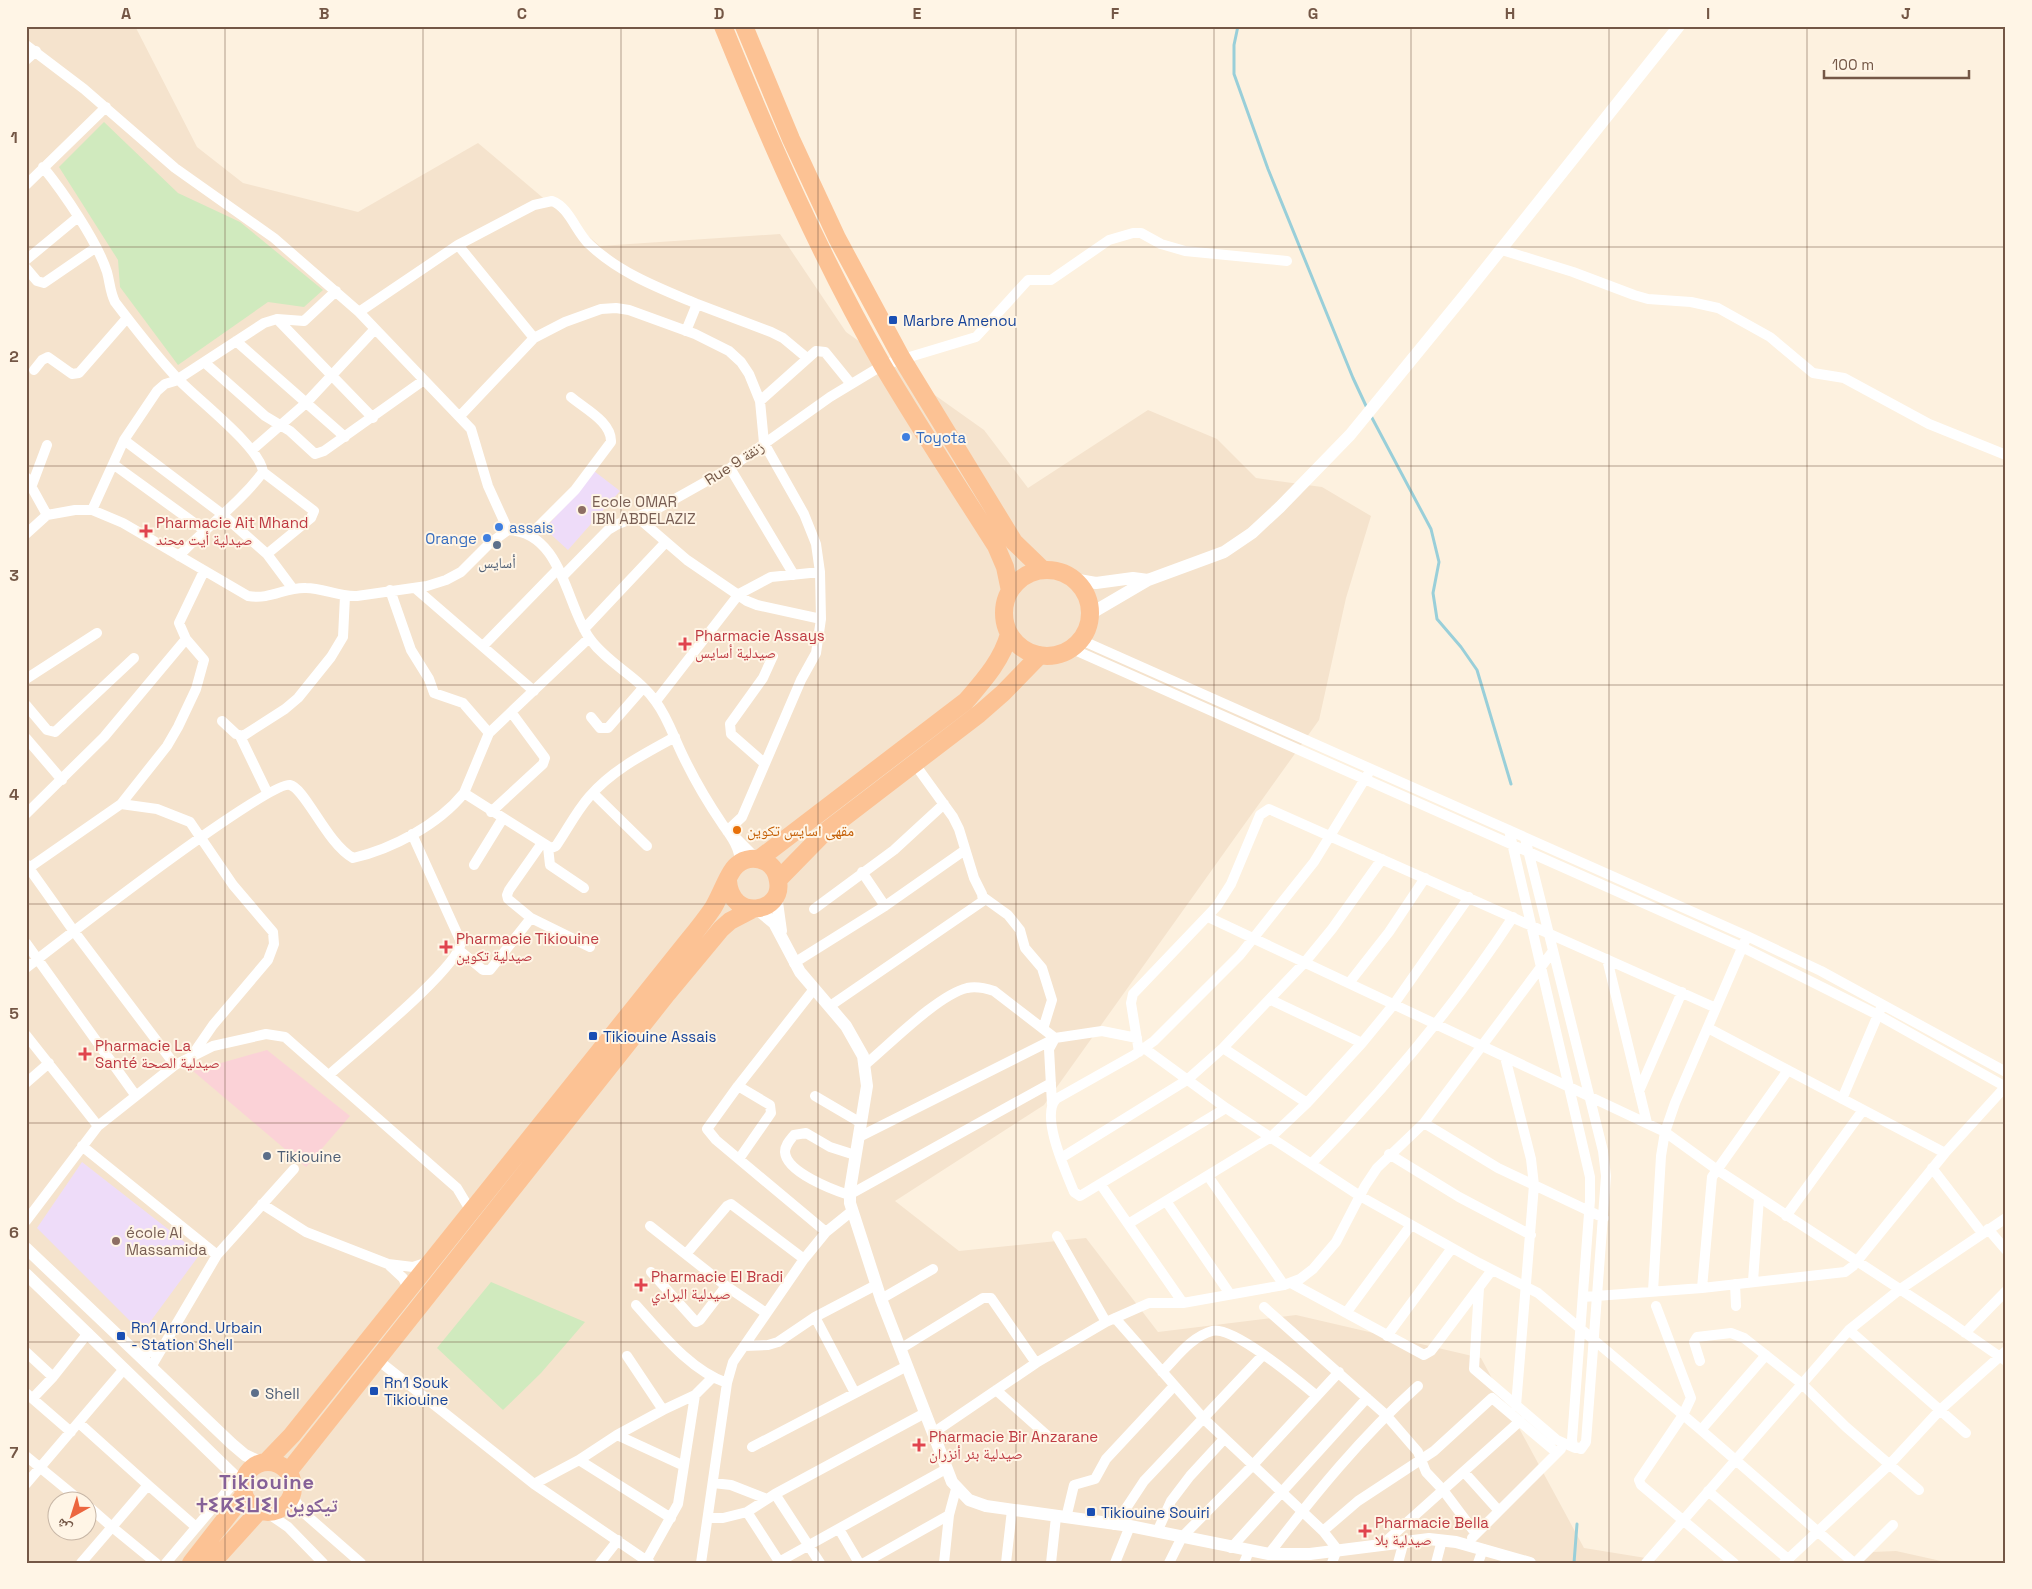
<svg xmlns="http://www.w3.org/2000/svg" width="2032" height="1589" font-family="'Space Grotesk','Noto Naskh Arabic','Noto Sans Tifinagh',sans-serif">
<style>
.residential{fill:#f5e3cd;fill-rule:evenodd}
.education{fill:#eedcf9}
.medical{fill:#fbd2d7}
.green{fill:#d0eabe}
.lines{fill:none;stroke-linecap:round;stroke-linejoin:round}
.stream{stroke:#99cfd9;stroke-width:3}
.minor{stroke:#fff;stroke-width:10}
.tertiary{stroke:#fff;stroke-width:12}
.trunk{stroke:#fcc294;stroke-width:18}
.grid{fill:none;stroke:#745746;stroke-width:1;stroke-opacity:0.55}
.transit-dot{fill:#1a4fb4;stroke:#fff5e6;stroke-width:2}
.shop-dot{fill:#3f7fe0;stroke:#fff5e6;stroke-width:2}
.education-dot{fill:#8d6e63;stroke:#fff5e6;stroke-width:2}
.health-dot{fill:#e0444e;stroke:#fff5e6;stroke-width:2}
.service-dot{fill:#5c6f8a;stroke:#fff5e6;stroke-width:2}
.food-dot{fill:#e8710a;stroke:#fff5e6;stroke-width:2}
.labels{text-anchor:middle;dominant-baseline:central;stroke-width:4;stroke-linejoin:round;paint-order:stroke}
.transit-label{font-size:15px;fill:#164399;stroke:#fff5e6;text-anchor:start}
.shop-label{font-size:15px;fill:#366cbe;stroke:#fff5e6;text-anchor:start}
.street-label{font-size:15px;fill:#745746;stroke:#fff5e6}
.education-label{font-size:15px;fill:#785e54;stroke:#fff5e6;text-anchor:start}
.health-label{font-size:15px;fill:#be3a42;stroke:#fff5e6;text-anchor:start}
.service-label{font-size:15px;fill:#4e5e75;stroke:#fff5e6;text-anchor:start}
.food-label{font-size:15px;fill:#c56008;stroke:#fff5e6;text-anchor:start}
.district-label{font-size:20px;font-weight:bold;letter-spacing:1px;fill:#866198;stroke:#fff5e6}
.neatline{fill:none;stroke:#745746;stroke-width:2}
.grid-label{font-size:16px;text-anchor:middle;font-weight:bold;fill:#745746}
</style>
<rect width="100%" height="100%" fill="#fdf1df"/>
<path class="residential" d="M26,26H135L197,147L243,183L358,212L478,143L600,246L780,234L846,332L984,430L1028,488L1148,410L1217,439L1256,478L1322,487L1371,516L1346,598L1319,720L1044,1105L895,1201L959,1251L1086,1238L1158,1332L1296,1315L1481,1358L1584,1548L1652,1559L1660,1563H26ZM58,1502H88V1532H58Z
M1896,1551L1950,1563H1861L1873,1552Z"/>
<path class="education" d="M594,471L620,491L568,550L545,529Z
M82,1162L200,1254L142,1333L37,1228Z"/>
<path class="medical" d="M267,1050L350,1116L306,1167L193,1071Z"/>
<path class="green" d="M104,122L178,193L240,222L323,290L304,307L268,302L178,365L120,287L118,260L59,167Z
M491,1282L585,1322L541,1373L503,1410L437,1348Z"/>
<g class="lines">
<path class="stream" d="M1238,26L1234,45V74L1268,169L1353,378L1367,408
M1371,416L1431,529L1439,562L1433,593L1437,619L1461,647L1477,670L1511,784
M1574,1563L1577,1524"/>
<path class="minor" d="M26,45L84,89L175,168L274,238L359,312L471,429L488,486L508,530
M26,60L36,51
M43,167C64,193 97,241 107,272C110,283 110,292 115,302C135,328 156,356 179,380C198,400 261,448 263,472C239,504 206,527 179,556
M26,185L106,107
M458,245L534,338
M1502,250L1573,272L1634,295L1648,299L1691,302L1718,308L1770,337L1813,373L1844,378L1929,424L2006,455
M26,260L78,217
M26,268L37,281L44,283L95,248
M697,304L771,332L783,338L807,358
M359,312L458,245L534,205L552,201C569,207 576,232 589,244C619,273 659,288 697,304L686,331
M277,319L373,418
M236,341L345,437
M204,362L265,416L290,431L315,454L324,451L424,380
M34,370L42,360L48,357L72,374L79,373L127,318
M760,401L816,351L825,352L851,384
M460,416L534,338L565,322L601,309L616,308L629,310L695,334L729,351L741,362L749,374L760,401L764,443L804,514L816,544L820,572L821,619L816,653L801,680L742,817L727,831
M124,440L222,514L267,554L293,589
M252,450L306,403L375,329
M113,464L204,530
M730,468L794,575
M263,472L314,511L311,518L267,554
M26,477L47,515
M32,485L47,445
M92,510L124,440L157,391L165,384L175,381L264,323L277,319L304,321L336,291
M636,516L687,560L747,601L757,605L821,619
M26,534L47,515L75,510H92L123,523L248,596C271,600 285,587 306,588C323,588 339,597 357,596L427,586L446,580L461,572L489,544L508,530C562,532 566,605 590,639C608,664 639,677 656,702C668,718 674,738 683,756C695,781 708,803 723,825C731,836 740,848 740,863
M530,535L575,490L611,442C612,422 585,409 571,397
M562,577L608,530L618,524L657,509L730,468L830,397L883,365L976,337L1028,280H1051L1109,240L1133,233H1141L1161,244L1185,251L1287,261
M415,588L534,691
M390,590L411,650L429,679L434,693L463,703L489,733
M584,629L665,543
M1081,640L1747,936L1821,971L2006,1072
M483,646L558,569
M1070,648L1742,947L1878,1015L2006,1087
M26,679L97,633
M656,701L739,594L771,577L820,572
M26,705L47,730L55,732L134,658
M591,717L600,728H608L643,688
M222,721L236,734L243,736L285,709L298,698L331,657L343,637L345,596
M240,736L267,792
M26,738L62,780
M764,763L731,734L730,724L763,678L773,656
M464,793L551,848L556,846C567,830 576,812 589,797C612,770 644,754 675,737
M593,793L647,846
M121,804L167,746L178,727L196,689L204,660L186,639L179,623L204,571
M491,812L543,764L545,758L511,712
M26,814L104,737L186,639
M1509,830L1590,1177V1200L1572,1440L1573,1446L1581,1449L1586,1442L1606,1176L1603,1151L1525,838
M734,836L757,859
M542,843L509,890L507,895L508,899L531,918L590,947
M548,847L550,865L584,888
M26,864L73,930L175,1065
M474,865L503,818
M26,870L121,804L157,809L190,822L233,885L273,932L274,944L268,960L213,1025L193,1054
M862,872L885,906
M983,897L1008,915L1020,930L1025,948L1042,968L1052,1000L1043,1029
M814,909L894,850L944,804
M1208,917L1665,1132L1716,1169L1947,1320L2006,1361
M26,943L136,1096
M459,950L483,970H490L531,918
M1607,959L1647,1123
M794,963L885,906L965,850
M26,968C57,944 268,780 290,785C305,788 327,844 353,858C392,849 438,825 464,793L489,733L589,638
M1349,983L1389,932L1425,878
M814,989L738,1086L707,1129L716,1140L826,1232
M1271,1000L1362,1043
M830,1006L983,901L982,894L974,878L959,829L953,817L914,763
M1708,1028L1945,1153
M26,1035L98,1126
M1144,1048L1226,1108L1360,1196L1479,1263L1538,1293L1701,1430
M1223,1048L1307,1103
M1139,1052L1131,1003L1133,994L1217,906L1231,884L1260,815L1269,809L1716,1008
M1505,1057L1531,1159L1534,1185L1516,1406
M866,1064C890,1044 938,995 967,988C977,986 985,988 994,991L1055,1038
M329,1075C352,1054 460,967 461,942L412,834
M26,1083L49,1063
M738,1086L770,1105L771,1113L739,1159
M1639,1091L1682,992
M815,1096L861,1123
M1842,1099L1880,1010
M1052,1104L1049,1049L1055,1038L1102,1031L1137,1038
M1226,1108L1080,1196L1074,1192C1066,1172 1040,1116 1056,1099L1134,1055L1154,1041L1240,955L1314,862L1368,774
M1424,1123L1498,1168L1604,1218
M859,1137L1052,1040
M82,1146L217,1255
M1389,1154L1459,1197L1531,1235
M855,1155L830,1147L806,1133L794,1135C790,1140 785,1145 785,1152C786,1172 833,1190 849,1195L1051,1083
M1061,1158L1187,1080L1223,1048L1305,962L1332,929L1382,859
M1311,1164C1387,1087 1454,1007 1513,917
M1932,1168L1982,1233
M1208,1176L1284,1285
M1101,1185L1183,1303
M1166,1201L1230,1294
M262,1204L306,1232L388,1264L413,1267L428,1262
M1786,1216L1863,1110
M26,1221L98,1126L175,1065L213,1046L266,1034L285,1037L294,1045L457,1188L472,1213
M1128,1224L1271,1137L1307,1103L1362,1043L1394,1004L1469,897
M650,1226L726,1286L766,1313
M1988,1229L2006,1250
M1057,1236L1106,1322
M686,1254L727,1206L731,1204L804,1259
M390,1266L403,1278L409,1290
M651,1272L696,1322L700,1320L726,1286
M1753,1281L1759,1198
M1291,1283L1424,1355L1431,1351L1492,1270
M1735,1284L1736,1306
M1479,1288L1474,1369L1557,1440L1575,1448
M1702,1288L1712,1177L1788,1070
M1653,1291L1661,1156L1665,1132L1675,1103L1745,941
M1583,1297L1702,1288L1845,1272L1853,1266L1945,1153L2006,1086
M881,1299L933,1269
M636,1305C662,1334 690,1370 727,1383
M1656,1306L1691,1398L1683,1415L1639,1480L1641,1485L1734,1563
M1264,1307L1386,1415L1418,1452L1426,1472L1443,1490L1476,1534
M1346,1313L1411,1225
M815,1317L855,1393
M1115,1318L1204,1419L1323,1531L1337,1549L1332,1563
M1849,1330L1966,1433
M1965,1333L2006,1291
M1387,1336L1452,1248
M744,1346L768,1345L778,1342L815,1317L876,1285
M900,1349L983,1298H991L1036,1363
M26,1352L53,1377
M1766,1355L1701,1430L1854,1563
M627,1356L663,1410
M142,1358L152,1349L162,1345
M379,1361L534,1484L650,1563
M1700,1361L1694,1342L1697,1337L1731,1333L1744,1338L1801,1383L1846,1427L1919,1490
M151,1367L217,1255L294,1169
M1162,1372C1177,1357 1191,1337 1212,1331C1232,1325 1300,1382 1317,1396
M996,1390L1051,1439
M26,1393L71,1432
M33,1398L53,1377L88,1333
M79,1423L148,1485L112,1527L156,1563
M933,1433L1036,1363L1106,1322L1149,1303H1183L1284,1285L1300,1279L1313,1269L1336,1242L1365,1186L1377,1168L1424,1123L1553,951
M617,1435L682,1465
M752,1447L907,1366
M26,1456L82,1502
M579,1460L671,1518
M1464,1472L1499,1511
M713,1483L731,1485L767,1499
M26,1484L124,1369
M534,1484L579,1460L617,1435L663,1410L695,1395L712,1378
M148,1485L196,1527
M1708,1491L1788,1559
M775,1494L820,1563
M291,1495L305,1514L361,1563
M266,1512L288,1527L323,1563
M747,1512L780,1563
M709,1518H723L747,1512L775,1494L925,1413
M1066,1518L1074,1485L1095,1479L1106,1459L1174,1386
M1115,1525L1144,1481L1263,1355
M839,1529L859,1563
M1323,1531L1358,1501L1434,1451L1492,1398L1557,1453
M1157,1532L1171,1501L1190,1476L1224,1439
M1472,1538L1561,1449
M1384,1543L1520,1421
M1231,1548L1367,1398
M1269,1554C1314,1495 1362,1436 1418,1386
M81,1563L112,1527L88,1506
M166,1563L238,1478
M600,1563L618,1540
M645,1563L678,1504L695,1395
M701,1563L727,1383L733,1362L804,1259L826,1232L852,1211
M777,1563L946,1469
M864,1563L949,1515
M944,1563L949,1515L956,1489
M1006,1563L1012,1510
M1051,1563L1056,1517
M1115,1563L1130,1526
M1169,1563L1182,1537L1252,1466L1339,1372
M1244,1563L1249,1551
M1398,1563L1404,1541
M1436,1563L1442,1540
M1478,1563L1483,1549
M1646,1563L1849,1330L1899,1290L2006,1218
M1784,1563L1890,1464L1940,1410L2006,1351
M1855,1563L1893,1525"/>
<path class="tertiary" d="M1073,579L1096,583L1133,578L1148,580
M1090,614L1148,580L1224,552L1252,533L1280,507L1350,435L1467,292L1679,26
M776,895L781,931
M757,909L774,923L800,972L846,1026L863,1056L867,1086L850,1190V1203L881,1299L952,1482L969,1500L986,1506L1130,1526L1269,1554H1310L1429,1539L1456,1542L1530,1563
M26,1248L232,1444L245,1455L260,1462
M26,1274L243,1484"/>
<path class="trunk" d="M723,26C770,142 821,258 883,366C919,427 958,486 996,546L1005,567L1010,591
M744,26L791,139L837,238L901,357L1014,542L1043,570
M1004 613a43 43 0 1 1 86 0a43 43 0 1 1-86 0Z
M759,859L966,701C984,680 1002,660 1009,634
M778,880L825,832L979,714L1003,693L1040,655
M267,1461L292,1435L687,942C696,931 705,920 713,908C720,897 729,871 737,865C745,858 756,857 766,862C773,866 777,873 778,881C784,913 731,922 728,881
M243 1487a25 25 0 1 1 50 0a25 25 0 1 1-50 0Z
M288,1472L667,994L721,929L730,921L753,909
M191,1563L244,1495
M212,1563L259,1511"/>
</g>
<path class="grid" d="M225,26V1563M423,26V1563M621,26V1563M818,26V1563M1016,26V1563M1214,26V1563M1411,26V1563M1609,26V1563M1807,26V1563M26,247H2006M26,466H2006M26,685H2006M26,904H2006M26,1123H2006M26,1342H2006"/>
<g class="transit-dot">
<rect x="888" y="315" width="10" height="10" rx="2.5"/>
<rect x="588" y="1031" width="10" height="10" rx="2.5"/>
<rect x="116" y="1331" width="10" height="10" rx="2.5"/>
<rect x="369" y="1386" width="10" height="10" rx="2.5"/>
<rect x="1086" y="1507" width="10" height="10" rx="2.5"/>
</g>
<g class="shop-dot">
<circle cx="906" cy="437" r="5"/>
<circle cx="499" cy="527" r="5"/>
<circle cx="487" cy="538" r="5"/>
</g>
<g class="education-dot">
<circle cx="582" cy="510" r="5"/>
<circle cx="116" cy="1241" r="5"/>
</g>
<g class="health-dot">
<path d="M143.5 523.5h5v5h5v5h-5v5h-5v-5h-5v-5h5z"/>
<path d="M682.5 636.5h5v5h5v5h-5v5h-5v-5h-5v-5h5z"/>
<path d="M443.5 939.5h5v5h5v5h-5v5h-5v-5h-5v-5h5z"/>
<path d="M82.5 1046.5h5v5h5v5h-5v5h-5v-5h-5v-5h5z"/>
<path d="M638.5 1277.5h5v5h5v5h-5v5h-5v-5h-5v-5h5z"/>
<path d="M916.5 1437.5h5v5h5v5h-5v5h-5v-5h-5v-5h5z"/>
<path d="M1362.5 1523.5h5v5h5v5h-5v5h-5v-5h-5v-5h5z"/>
</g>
<g class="service-dot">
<circle cx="497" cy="545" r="5"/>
<circle cx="267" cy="1156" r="5"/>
<circle cx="255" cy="1393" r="5"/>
</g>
<circle class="food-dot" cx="737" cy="830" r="5"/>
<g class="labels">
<g class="transit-label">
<text x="903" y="320">Marbre Amenou</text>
<text x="603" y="1036">Tikiouine Assais</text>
<text x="131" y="1327">Rn1 Arrond. Urbain<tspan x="131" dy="17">- Station Shell</tspan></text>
<text x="384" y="1382">Rn1 Souk<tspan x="384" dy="17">Tikiouine</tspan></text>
<text x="1101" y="1512">Tikiouine Souiri</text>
</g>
<g class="shop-label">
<text x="916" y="437">Toyota</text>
<text x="509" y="527">assais</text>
<text x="477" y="538" text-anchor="end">Orange</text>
</g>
<g class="street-label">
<text transform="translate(734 463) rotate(-33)">Rue 9 زنقة</text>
</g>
<g class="education-label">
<text x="592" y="501">Ecole OMAR<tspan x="592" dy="17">IBN ABDELAZIZ</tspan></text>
<text x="126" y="1232">école Al<tspan x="126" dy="17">Massamida</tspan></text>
</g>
<g class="health-label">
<text x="156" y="522">Pharmacie Ait Mhand<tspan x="156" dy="17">صيدلية أيت محند</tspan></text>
<text x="695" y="635">Pharmacie Assays<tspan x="695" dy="17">صيدلية أسايس</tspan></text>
<text x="456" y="938">Pharmacie Tikiouine<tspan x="456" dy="17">صيدلية تكوين</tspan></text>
<text x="95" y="1045">Pharmacie La<tspan x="95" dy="17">Santé صيدلية الصحة</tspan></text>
<text x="651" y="1276">Pharmacie El Bradi<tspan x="651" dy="17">صيدلية البرادي</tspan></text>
<text x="929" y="1436">Pharmacie Bir Anzarane<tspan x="929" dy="17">صيدلية بئر أنزران</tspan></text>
<text x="1375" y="1522">Pharmacie Bella<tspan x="1375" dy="17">صيدلية بلا</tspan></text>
</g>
<g class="service-label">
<text x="497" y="562" text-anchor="middle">أسايس</text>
<text x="277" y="1156">Tikiouine</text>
<text x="265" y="1393">Shell</text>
</g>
<g class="food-label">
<text x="747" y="830">مقهى اسايس تكوين</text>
</g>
<g class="district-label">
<text x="267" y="1482">Tikiouine<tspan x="267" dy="23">ⵜⵉⴽⵉⵡⵉⵏ تيكوين</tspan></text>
</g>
</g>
<rect width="2032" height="1589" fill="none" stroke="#fff5e6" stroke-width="55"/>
<g transform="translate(72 1516) rotate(219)"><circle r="24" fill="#fff5e6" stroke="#c7b6a6"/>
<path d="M0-4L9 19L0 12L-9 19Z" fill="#ec663f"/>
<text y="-8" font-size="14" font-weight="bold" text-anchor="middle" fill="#745746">ش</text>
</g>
<path d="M1824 70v8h145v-8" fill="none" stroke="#745746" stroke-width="2.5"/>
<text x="1832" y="70" font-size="15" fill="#745746" stroke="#fff5e6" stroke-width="4" paint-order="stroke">100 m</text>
<rect x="28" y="28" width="1976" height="1534" class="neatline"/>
<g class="grid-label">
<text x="126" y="19">A</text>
<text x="324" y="19">B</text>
<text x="522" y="19">C</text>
<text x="719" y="19">D</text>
<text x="917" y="19">E</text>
<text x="1115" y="19">F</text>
<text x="1313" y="19">G</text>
<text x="1510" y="19">H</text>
<text x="1708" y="19">I</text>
<text x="1906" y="19">J</text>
<text x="14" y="143">1</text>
<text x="14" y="362">2</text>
<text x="14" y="581">3</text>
<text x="14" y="800">4</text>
<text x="14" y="1019">5</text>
<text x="14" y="1238">6</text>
<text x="14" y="1458">7</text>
</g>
</svg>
